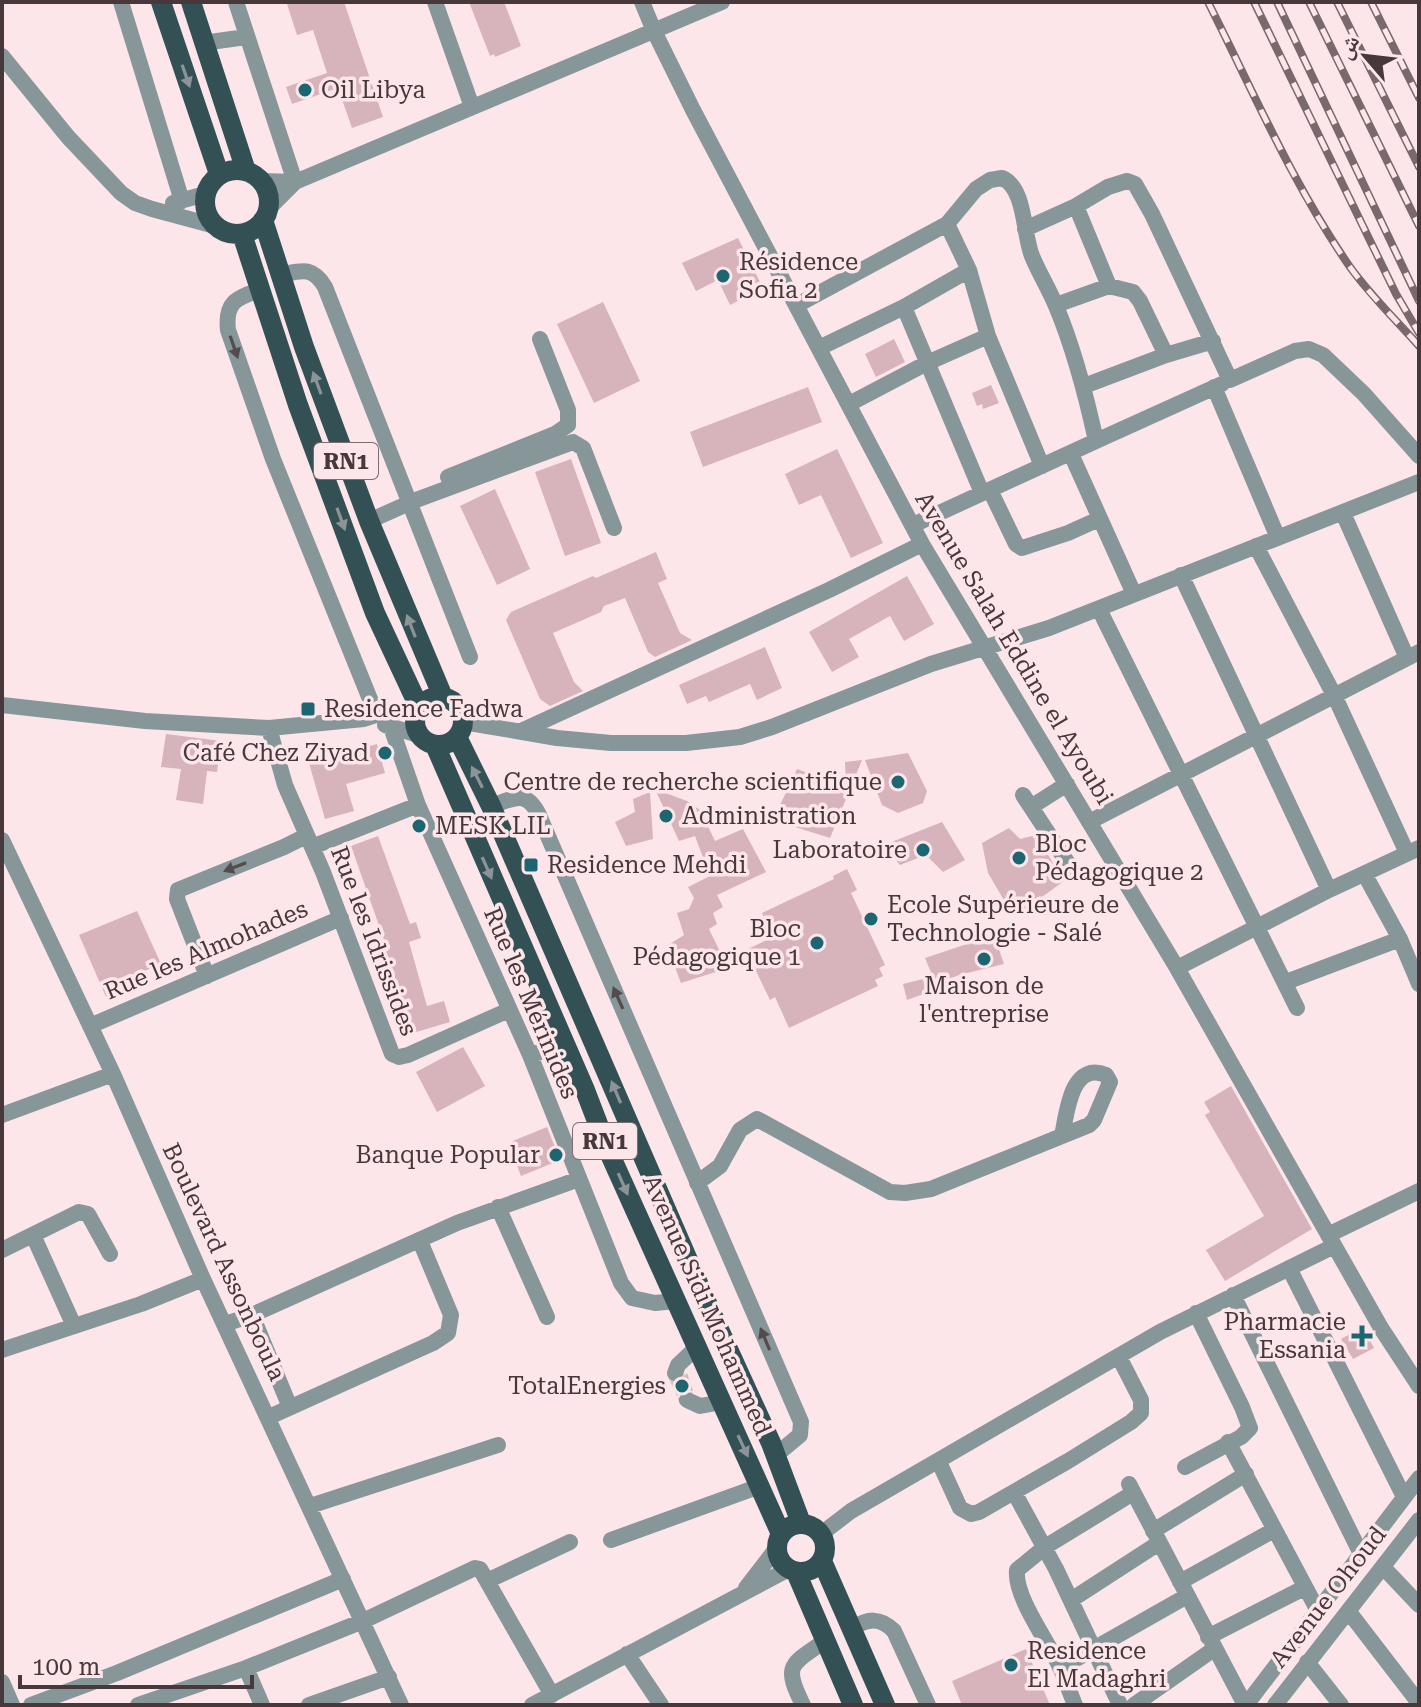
<svg xmlns="http://www.w3.org/2000/svg" width="1421" height="1707" font-family="'Roboto Serif','Noto Naskh Arabic',serif">
<style>
.building{fill:#d7b3bb}
.lines{fill:none;stroke-linecap:round;stroke-linejoin:round}
.minor-tunnel{stroke:#d8c3c7;stroke-width:16;stroke-dasharray:16 8;stroke-linecap:butt}
.minor{stroke:#869699;stroke-width:16}
.major{stroke:#335155;stroke-width:20}
.rail-casing{stroke:#79686c;stroke-width:8}
.rail{stroke:#fce6ea;stroke-width:5;stroke-dasharray:15;stroke-linecap:butt}
.oneway{fill:#8d9498}
.oneway2{fill:#534b4e}
.poi-dot{fill:#1b6670;stroke:#fce6ea;stroke-width:3}
.labels{text-anchor:middle;dominant-baseline:central;stroke-width:7;stroke-linejoin:round;paint-order:stroke}
.shield{fill:#fce6ea;stroke:#7d6c70;stroke-width:2}
.shield-label{font-size:22px;font-weight:bold;fill:#46383b}
.poi-label{font-size:24px;fill:#46383b;stroke:#fce6ea;text-anchor:start}
.street-label{font-size:24px;fill:#46383b;stroke:#fce6ea}
</style>
<rect width="100%" height="100%" fill="#fce6ea"/>
<path class="building" d="M294,2H344L383,117L352,128L338,88L292,104L286,87L327,73L313,30L297,35L287,4Z
M469,2H504L521,46L495,57L494,54L490,56Z
M738,238L762,286L761,289L730,305L718,280L696,291L682,263Z
M603,302L640,381L594,403L557,324Z
M894,339L905,362L876,377L865,354Z
M991,385L999,403L983,409L982,404L977,406L972,393Z
M808,387L822,422L703,467L690,432Z
M837,449L883,543L851,558L821,495L799,505L785,474Z
M571,459L601,543L565,556L535,472Z
M495,489L530,569L497,585L460,506Z
M656,552L667,579L658,583L680,633L692,640L655,657L648,652L625,598L604,606L601,612L553,633L574,682L583,691L550,706L540,699L506,620L511,612L593,576L596,578Z
M907,576L934,624L904,641L890,616L849,639L859,657L832,672L809,632Z
M765,647L782,688L757,700L750,684L709,702L706,696L687,704L679,685Z
M166,734L221,741L217,772L207,771L203,804L176,800L181,769L161,767Z
M377,744L385,773L346,784L354,811L325,819L309,763Z
M908,753L927,791L923,803L898,813L882,805L865,760Z
M862,760L830,838L773,820L797,769L846,787L845,762Z
M655,789L687,801L700,810L715,841L743,829L766,872L717,895L723,907L713,913L717,924L709,929L728,968L681,983L667,946L684,935L677,913L689,909L694,898L688,887L710,876L695,836L679,841Z
M650,792L653,839L626,846L615,822L635,812L633,799Z
M942,822L965,860L943,872L926,855L900,865L884,845Z
M1009,828L1020,839L1036,835L1064,881L1024,910L1008,907L988,873L982,843Z
M378,836L410,924L416,922L421,938L409,942L427,1006L444,1001L450,1022L406,1035L383,952L388,951L351,846Z
M847,869L857,890L851,893L885,965L879,968L883,976L875,980L878,986L789,1028L775,997L770,1000L746,950L773,937L762,913L834,879L833,876Z
M137,911L161,964L135,975L139,984L107,999L79,935Z
M994,935L1004,964L959,975L936,984L925,958Z
M923,979L926,993L907,1000L903,984Z
M463,1047L485,1086L437,1112L416,1072Z
M1231,1086L1312,1229L1225,1281L1206,1250L1264,1216L1205,1115L1210,1112L1204,1102Z
M547,1127L560,1160L521,1176L508,1143Z
M1363,1327L1374,1348L1353,1359L1341,1339Z
M687,1373L693,1391L685,1389L677,1396L672,1384L681,1382Z
M1026,1649L1050,1705H962L952,1681Z"/>
<g class="lines">
<path class="minor-tunnel" d="M675,1373L687,1400"/>
<path class="minor" d="M121,2L182,201
M236,2L295,182
M435,2L472,107
M642,2L654,31L693,110L922,544L1177,968L1381,1328L1419,1386
M203,43L246,37
M2,56L68,137L121,193L135,203L152,209L215,226
M261,181L295,182
M173,203L205,194
M1076,206L1109,286L1133,292L1140,301L1166,355L1213,341
M268,209L295,182L722,2
M947,224L969,270L988,336L1042,466
M1025,229L1076,206L1108,187L1127,181L1135,184L1152,214L1230,380L1295,351L1309,349L1323,355L1364,394L1419,456
M279,275C301,271 312,265 325,287L470,657
M260,290C236,298 225,302 228,330L273,459L376,714
M797,305L947,224L976,189L990,180L1002,178C1026,188 1023,235 1032,256C1039,273 1049,289 1056,306C1074,349 1086,395 1096,441L913,525
M1056,305L1109,286
M904,307L982,493
M819,348L904,307L969,270
M1084,386L1166,355
M1214,387L1278,538
M849,404L927,363L988,336
M1096,441L1222,384
M1071,454L1134,594
M448,477L555,434L568,425V410L540,339
M990,490L1016,544L1022,548L1068,533L1099,519
M1343,513L1407,658
M369,521L416,500L573,442L583,448L614,528
M1256,546L1335,697L1407,853
M1181,575L1329,890
M1099,609L1297,1008
M2,705L145,721L269,728L364,719L388,711L416,712
M463,722L557,738L611,743H686L740,737L772,727L931,664L1049,628L1419,482
M385,725L419,735
M391,727L418,805L530,1055L621,1283L632,1298L655,1303L676,1301
M269,728L285,785L323,872L392,1054L399,1057L408,1055L509,1010
M521,731L829,590L922,544
M1023,795L1073,871
M491,806C513,799 525,789 538,813L801,1422L800,1435L776,1455
M1031,807L1067,784
M1089,822L1419,652
M2,840L113,1074L203,1279L401,1705
M312,847L418,805
M1365,875L1400,939L1419,984
M1177,968L1329,890L1419,848
M207,976L177,899L178,890L284,847L306,836
M1286,982L1400,939
M90,1026L341,918
M530,1055L565,1045
M2,1115L113,1074
M697,1183L720,1166L740,1130L757,1119L890,1192L905,1193L931,1189L1089,1125L1094,1120L1110,1082L1106,1075C1071,1061 1067,1112 1062,1136
M498,1207L547,1317
M33,1235L74,1326
M1328,1235L1419,1191
M2,1250L79,1212L88,1214L110,1254
M1289,1268L1404,1497
M1233,1295L1361,1554
M252,1315L289,1405
M225,1324L252,1315L457,1223L579,1179
M2,1350L141,1304L203,1279
M675,1373L678,1365L697,1347
M687,1400L700,1406L722,1402
M269,1417L433,1343L448,1333L451,1315L420,1241
M1228,1442L1317,1609
M939,1462L960,1508L971,1514L979,1512L1068,1461L1131,1422L1141,1413V1400L1119,1357
M1185,1467L1241,1437L1250,1428L1242,1407L1196,1313
M1129,1484L1245,1705
M1014,1492L1056,1569L1120,1705
M310,1506L498,1445
M1153,1531L1246,1474
M821,1534L851,1511L1160,1332L1334,1246
M611,1540L760,1486
M1383,1567L1419,1605
M487,1581L552,1695
M1180,1582L1274,1530
M746,1588L776,1549
M1071,1600L1159,1543
M1349,1612L1419,1703
M851,1629C868,1618 880,1617 894,1631L928,1705
M1208,1637L1304,1588
M627,1654L661,1705
M1307,1662L1341,1705
M246,1668L262,1705
M1060,1668L1187,1596
M2,1682L12,1705
M31,1705L117,1673L343,1579
M138,1705L246,1668L363,1621L475,1568L480,1569L487,1581L570,1542
M309,1705L389,1677
M532,1705L789,1569
M803,1705C783,1665 790,1665 825,1641
M1075,1705C1070,1693 1066,1681 1061,1669C1049,1643 1014,1597 1017,1570L1045,1547L1133,1493
M1134,1705L1214,1649
M1246,1705L1419,1478
M1275,1705L1419,1520"/>
<path class="major" d="M161,2L219,174
M191,2L246,171
M205 202a32 32 0 1 1 64 0a32 32 0 1 1-64 0Z
M263,220L304,347L369,521L443,697
M242,234L298,405L375,613L419,707
M415 721a24 24 0 1 1 48 0a24 24 0 1 1-48 0Z
M457,737L491,806L701,1290L771,1443L801,1523
M435,745L585,1090L608,1150L781,1534
M777 1548a24 24 0 1 1 48 0a24 24 0 1 1-48 0Z
M822,1561L885,1705
M796,1572L853,1705"/>
<g class="rail-casing">
<path id="rail" d="M1208,2C1253,91 1293,185 1350,267C1370,295 1396,320 1419,346
M1254,2L1396,294L1419,333
M1277,2L1419,301
M1309,2L1419,226
M1337,2L1419,167
M1371,2L1419,98"/>
</g>
<use href="#rail" class="rail"/>
</g>
<defs><path id="oneway-solid" d="M-6-.8H1V-3.2L6.5 0L1 3.2V.8H-6Z" transform="scale(2)"/></defs>
<g class="oneway">
<use href="#oneway-solid" transform="translate(186 76) rotate(71)"/>
<use href="#oneway-solid" transform="translate(317 383) rotate(-110)"/>
<use href="#oneway-solid" transform="translate(341 519) rotate(70)"/>
<use href="#oneway-solid" transform="translate(411 626) rotate(-111)"/>
<use href="#oneway-solid" transform="translate(477 777) rotate(-117)"/>
<use href="#oneway-solid" transform="translate(487 868) rotate(66)"/>
<use href="#oneway-solid" transform="translate(616 1092) rotate(-113)"/>
<use href="#oneway-solid" transform="translate(623 1184) rotate(66)"/>
<use href="#oneway-solid" transform="translate(743 1446) rotate(65)"/>
</g>
<g class="oneway2">
<use href="#oneway-solid" transform="translate(234 347) rotate(71)"/>
<use href="#oneway-solid" transform="translate(235 867) rotate(159)"/>
<use href="#oneway-solid" transform="translate(618 998) rotate(-114)"/>
<use href="#oneway-solid" transform="translate(765 1339) rotate(-113)"/>
</g>
<g class="poi-dot">
<circle cx="305" cy="90" r="8"/>
<circle cx="723" cy="276" r="8"/>
<rect x="300" y="701" width="16" height="16" rx="4"/>
<circle cx="385" cy="753" r="8"/>
<circle cx="898" cy="782" r="8"/>
<circle cx="666" cy="816" r="8"/>
<circle cx="419" cy="826" r="8"/>
<circle cx="923" cy="850" r="8"/>
<circle cx="1019" cy="858" r="8"/>
<rect x="523" y="857" width="16" height="16" rx="4"/>
<circle cx="871" cy="919" r="8"/>
<circle cx="817" cy="943" r="8"/>
<circle cx="984" cy="959" r="8"/>
<circle cx="556" cy="1155" r="8"/>
<path d="M1358 1324h8v8h8v8h-8v8h-8v-8h-8v-8h8z"/>
<circle cx="682" cy="1386" r="8"/>
<circle cx="1011" cy="1665" r="8"/>
</g>
<g class="labels">
<g class="shield">
<rect x="314" y="443" width="64" height="36" rx="6"/>
<rect x="573" y="1123" width="64" height="36" rx="6"/>
</g>
<g class="shield-label">
<text x="346" y="461">RN1</text>
<text x="605" y="1141">RN1</text>
</g>
<g class="poi-label">
<text x="321" y="90">Oil Libya</text>
<text x="739" y="262">Résidence<tspan x="739" dy="28">Sofia 2</tspan></text>
<text x="324" y="709">Residence Fadwa</text>
<text x="369" y="753" text-anchor="end">Café Chez Ziyad</text>
<text x="882" y="782" text-anchor="end">Centre de recherche scientifique</text>
<text x="682" y="816">Administration</text>
<text x="435" y="826">MESK LIL</text>
<text x="1035" y="844">Bloc<tspan x="1035" dy="28">Pédagogique 2</tspan></text>
<text x="907" y="850" text-anchor="end">Laboratoire</text>
<text x="547" y="865">Residence Mehdi</text>
<text x="887" y="905">Ecole Supérieure de<tspan x="887" dy="28">Technologie - Salé</tspan></text>
<text x="801" y="929" text-anchor="end">Bloc<tspan x="801" dy="28">Pédagogique 1</tspan></text>
<text x="984" y="986" text-anchor="middle">Maison de<tspan x="984" dy="28">l'entreprise</tspan></text>
<text x="540" y="1155" text-anchor="end">Banque Popular</text>
<text x="1346" y="1322" text-anchor="end">Pharmacie<tspan x="1346" dy="28">Essania</tspan></text>
<text x="666" y="1386" text-anchor="end">TotalEnergies</text>
<text x="1027" y="1651">Residence<tspan x="1027" dy="28">El Madaghri</tspan></text>
</g>
<g class="street-label">
<text transform="translate(1014 648) rotate(59)">Avenue Salah Eddine el Ayoubi</text>
<text transform="translate(374 941) rotate(69)">Rue les Idrissides</text>
<text transform="translate(206 950) rotate(-23)">Rue les Almohades</text>
<text transform="translate(531 1003) rotate(67)">Rue les Mérinides</text>
<text transform="translate(224 1262) rotate(65)">Boulevard Assonboula</text>
<text transform="translate(707 1305) rotate(66)">Avenue Sidi Mohammed</text>
<text transform="translate(1328 1597) rotate(-52)">Avenue Ohoud</text>
</g>
</g>
<rect width="1421" height="1707" fill="none" stroke="#46383b" stroke-width="8"/>
<g transform="translate(1365 56) rotate(298)" stroke="#fce6ea" stroke-width="6" paint-order="stroke">
<path d="M0-6L14 30L0 20L-14 30Z" fill="#46383b"/>
<text y="-12" font-size="22" font-weight="bold" text-anchor="middle" fill="#46383b">ش</text>
</g>
<path d="M20 1675v12h232v-12" fill="none" stroke="#46383b" stroke-width="4"/>
<text x="32" y="1675" font-size="24" fill="#46383b" stroke="#fce6ea" stroke-width="6" paint-order="stroke">100 m</text>
</svg>
